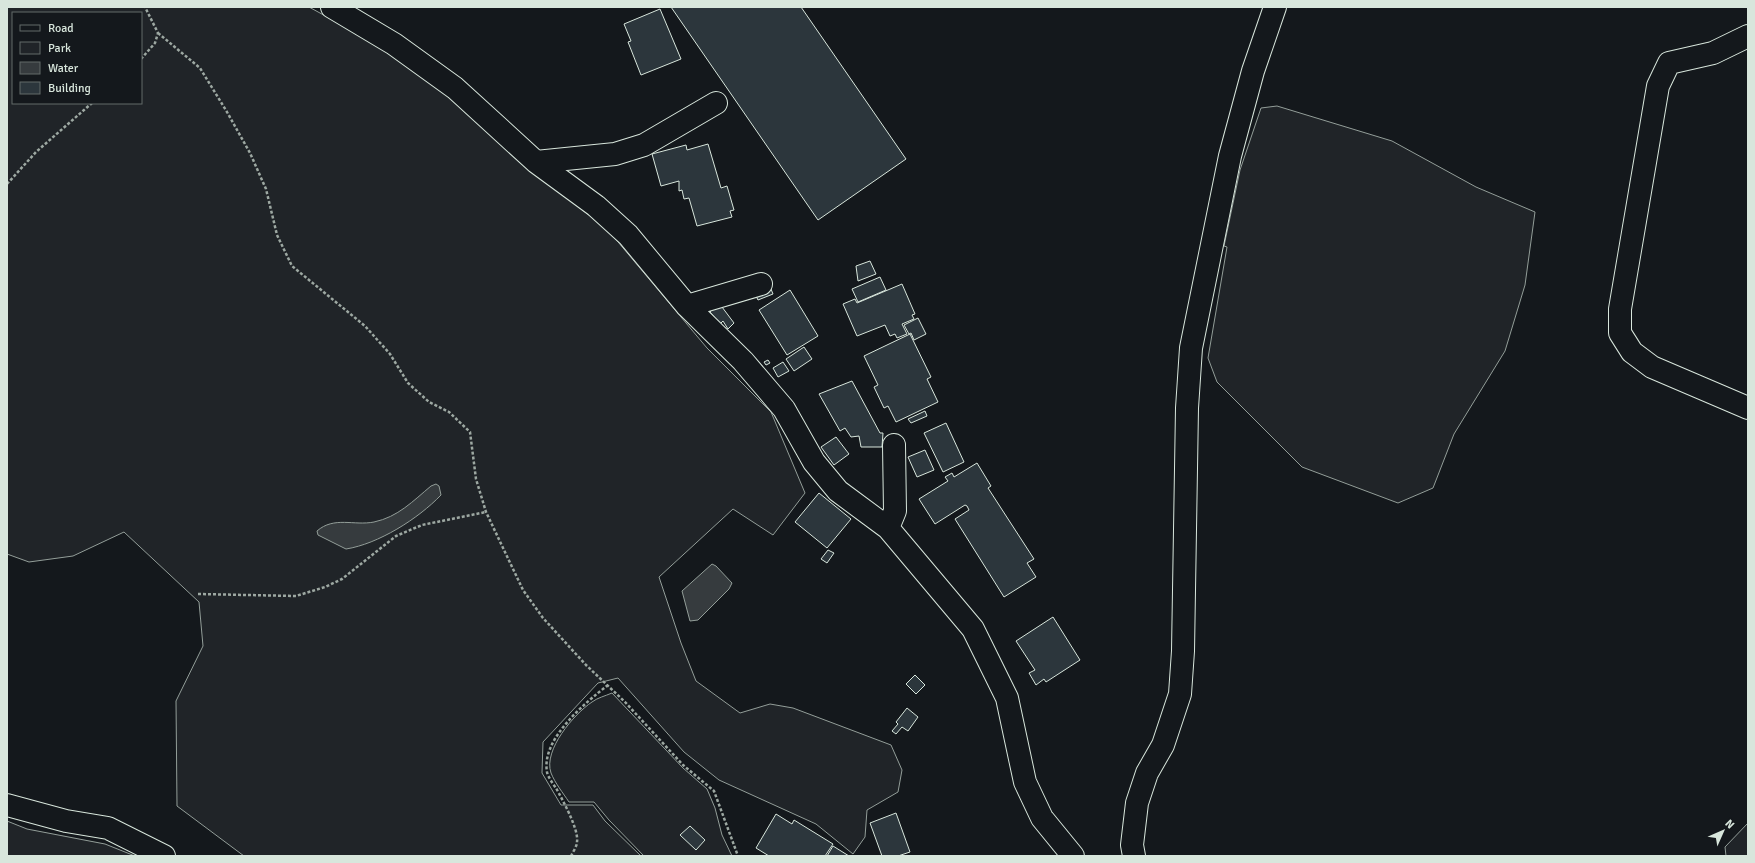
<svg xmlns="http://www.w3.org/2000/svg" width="1755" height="863" font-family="Signika,sans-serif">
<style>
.green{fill:#202428;stroke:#939e99;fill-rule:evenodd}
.water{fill:#363b3e;stroke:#939e99}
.building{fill:#2c363c;stroke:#d8e6dc}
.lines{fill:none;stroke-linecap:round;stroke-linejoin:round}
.minor-casing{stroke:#d8e6dc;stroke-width:24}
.path{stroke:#9da8a2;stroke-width:2.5;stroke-dasharray:3 2;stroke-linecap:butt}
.minor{stroke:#14181c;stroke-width:22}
</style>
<rect width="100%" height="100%" fill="#14181c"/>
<path class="green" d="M7,7H309L402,58L465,110L535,173L608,230L707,348L771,412L805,493L773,535L733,509L659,577L681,643L696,681L740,713L770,704L793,708L891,745L902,770L898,792L867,810L865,837L853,854L816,824L719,780L684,752L618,678L598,683L543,742L542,773L561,805H593L605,821L641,856H244L177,806L176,701L203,646L199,602L124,532L73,556L29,562L7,554ZM13,13H141V103H13Z
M1277,106L1392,141L1476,187L1535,212L1525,285L1505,351L1454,434L1433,488L1398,503L1302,467L1217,382L1208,358L1227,247L1224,246L1240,170L1261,108Z
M612,693L683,768L707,789L715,808L722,835L732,856H644L609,820L594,802H569C563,793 555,783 551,773C543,750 574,714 592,702C597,698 605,696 612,693Z
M7,821L27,829L105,844L135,856H7Z
M1748,823V856H1726L1725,847Z"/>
<path class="water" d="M436,484L439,486L441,495C418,519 378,544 346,549L318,535L317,531C334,516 354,526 374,522C398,517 413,501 431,486Z
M712,564L716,566L732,583L729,589L698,620L690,621L682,591Z"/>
<path class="building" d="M671,7H801L906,159L818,220Z
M660,9L681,59L641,75L628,42L631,41L624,24Z
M708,144L721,188L727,186L734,210L730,211L732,217L697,226L689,198L684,199L682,190L679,191V181L661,186L652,154L686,145L687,150Z
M870,261L876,274L858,281L856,266Z
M880,277L886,290L858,302L852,289Z
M902,284L915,314L912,315L914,319L902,324L907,334L897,338L895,334L890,336L885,325L857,336L843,304L855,299L857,303Z
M771,289L773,294L758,300L755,294Z
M790,290L818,336L787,355L759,310Z
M719,303L734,323L728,329L723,321L720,324L710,312Z
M918,318L926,334L914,340L911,333L909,334L904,325Z
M910,334L931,377L927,379L938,402L896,422L888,406L884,408L874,387L878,385L864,356Z
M804,347L812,359L794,371L786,359Z
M768,360L770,363L766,365L764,362Z
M783,362L789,371L778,377L773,368Z
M852,381L880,433H883L882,447H861L859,436L851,437L845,428L840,431L819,394Z
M925,411L927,416L911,423L908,419Z
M946,423L964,462L943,472L924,433Z
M836,437L849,454L834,465L821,447Z
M925,450L934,470L917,477L908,457Z
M977,463L991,486L988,488L1034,559L1027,563L1036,577L1004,597L955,519L969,510L967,506L965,505L935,524L919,499L948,481L945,477L952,473L954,477Z
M819,493L851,519L827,548L795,522Z
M828,550L834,553L827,563L821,559Z
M1053,617L1080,660L1046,682L1044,679L1036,685L1029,673L1035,670L1016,641Z
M915,675L925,685L916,694L906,684Z
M907,708L918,717L908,731L902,727L896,734L892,731L898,724L896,722Z
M896,813L910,852L898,856H882L870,823Z
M776,814L792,824L794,820L833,844L825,856H769L756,848Z
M690,826L705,840L696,850L680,835Z
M833,846L849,856H827Z"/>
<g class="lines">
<g class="minor-casing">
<path id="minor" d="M332,7L394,44L455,88L536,162L596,206L628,235L687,306L743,361L784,409L814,462L838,491L888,528L973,629L1007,698L1025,782L1042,818L1073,856
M1748,36L1713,53L1669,63L1658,86L1620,309V333L1632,352L1652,367L1748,408
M536,162L615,154L644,145L716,103
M687,306L761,284
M888,528L895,511L894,445
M7,805L66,821L108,828L164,856
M1134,856L1132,845L1137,803L1147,773L1163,745L1180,694L1183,651L1187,408L1191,348L1230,156L1253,71L1275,7"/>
</g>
<path class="path" d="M158,33L200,68L227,112L250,153L266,189L277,235L292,266L365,326L390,354L408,383L429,402L449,412L470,432L476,479L486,512L523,590L543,618L586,665L625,702L683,765L714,791L738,856
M141,59L155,43L158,33L145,7
M7,184L36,152L92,103
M198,594L296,596L325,587L342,579L396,536L422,525L486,512
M571,856C573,852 577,846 577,842C579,829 562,799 556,788C553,784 548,777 547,772C541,739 585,703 608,685"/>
<use href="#minor" class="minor"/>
</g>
<rect width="1755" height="863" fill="none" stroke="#d8e6dc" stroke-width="16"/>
<rect x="12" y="12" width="130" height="92" fill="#14181c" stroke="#626a69"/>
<rect x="20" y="25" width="20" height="6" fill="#14181c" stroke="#626a69"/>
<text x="48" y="32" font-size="12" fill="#d8e6dc">Road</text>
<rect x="20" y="42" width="20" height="12" fill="#202428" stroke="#626a69"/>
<text x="48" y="52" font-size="12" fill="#d8e6dc">Park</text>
<rect x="20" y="62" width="20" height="12" fill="#363b3e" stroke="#626a69"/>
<text x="48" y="72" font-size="12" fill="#d8e6dc">Water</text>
<rect x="20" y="82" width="20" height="12" fill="#2c363c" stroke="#626a69"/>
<text x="48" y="92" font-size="12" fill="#d8e6dc">Building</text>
<g transform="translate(1723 831) rotate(45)" stroke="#14181c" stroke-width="3" paint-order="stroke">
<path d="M0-3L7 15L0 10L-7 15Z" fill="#d8e6dc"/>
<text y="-6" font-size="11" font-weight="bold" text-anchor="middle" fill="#d8e6dc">N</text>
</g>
</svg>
